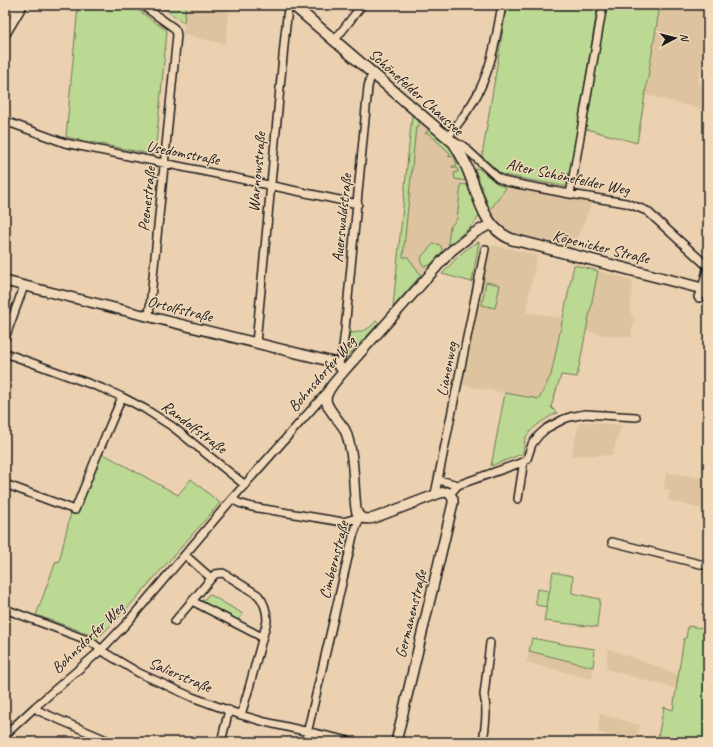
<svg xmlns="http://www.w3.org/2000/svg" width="713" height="747" font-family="Caveat,sans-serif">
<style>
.built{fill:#dec39f}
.green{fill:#bbd992;stroke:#6c7a57}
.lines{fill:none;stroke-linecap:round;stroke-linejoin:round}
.minor-casing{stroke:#1c1c1c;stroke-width:10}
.tertiary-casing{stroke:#1c1c1c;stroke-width:12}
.secondary-casing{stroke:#1c1c1c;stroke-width:13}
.minor{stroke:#f1d8b9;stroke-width:7}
.tertiary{stroke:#f1d8b9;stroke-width:9}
.secondary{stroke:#f1d8b9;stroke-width:10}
.labels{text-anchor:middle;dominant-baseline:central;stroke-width:3;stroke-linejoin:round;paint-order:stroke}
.street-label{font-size:16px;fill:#1c1c1c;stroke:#f1d8b9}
</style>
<rect width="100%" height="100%" fill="#ecd1b0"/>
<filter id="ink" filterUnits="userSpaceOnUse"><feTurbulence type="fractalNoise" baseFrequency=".025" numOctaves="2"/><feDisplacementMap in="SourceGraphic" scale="8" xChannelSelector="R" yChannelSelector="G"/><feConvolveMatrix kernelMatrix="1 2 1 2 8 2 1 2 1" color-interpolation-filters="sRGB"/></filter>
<g filter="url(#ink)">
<path class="built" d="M186,5H230L226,44L183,35Z
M660,5L678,7L679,5H708V60L702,59L698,84L708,86V111L646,95Z
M412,115L448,145L454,152L470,219L394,304Z
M506,188L592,202L574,248L512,233L496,221L490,210Z
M494,245L537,255L526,312L563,318L550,377L539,399L462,385L489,249L491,246Z
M598,271L633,280L630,311L634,320L631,337L605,335L586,331Z
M588,422L620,425L621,427L616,441L613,455L571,456L579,423Z
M666,472L708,479V511L668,500L670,490L664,489Z
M608,649L618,652L679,675L677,689L606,669Z
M529,651L593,667L592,679L526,662Z
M600,714L640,725L635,741L598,732Z"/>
<path class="green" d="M78,5H131L167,31L155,155L66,137Z
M159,5H186L184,23Z
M507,5H598L568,187L502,175L482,156Z
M604,5H660L637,143L583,128Z
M412,115L419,121V127H416L403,257H408L421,275L393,307Z
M431,129L448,144L454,152L466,177L465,181L455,179L454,173L458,172L457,168H453L452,166H457L454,156L449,157V156L450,153L428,133L425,134L427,131Z
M476,168L479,169L498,184L506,188L490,210L475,169Z
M461,184L469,185L478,212C479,214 479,215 478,218C476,224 455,239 449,245L448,244L450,227L457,219Z
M479,242L472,282L442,274C454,262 463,248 479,242Z
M433,244C440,243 442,246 442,252L429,266H424L421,262L422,256Z
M574,265L598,271L577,377L561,375L551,407L557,413C548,417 532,427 526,437C524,441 524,448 523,453L522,454L491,466L505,393L539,399L551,375Z
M486,282L500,285L495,308L482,305Z
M376,321L379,323L347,357L350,328L352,333C363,331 369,330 376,321Z
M102,454L109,457L178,495L191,479L220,503L124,612L96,640L92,635L36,615L56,561L59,562L71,512L76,514Z
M553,572L573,576L572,593L600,599L597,627L544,621Z
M538,589L548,591V592L546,607L536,605V593Z
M209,594L243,614L237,621L202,602Z
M688,626L708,629V742H657L664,707L673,710L684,638H686Z
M532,638L567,645L595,649L593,667L529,651Z"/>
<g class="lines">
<g class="minor-casing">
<path id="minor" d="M6,5L18,12
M142,5L174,28L176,31L177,35L149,317
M335,40L362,5
M5,121L65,143L212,173L358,204
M448,137C459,122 471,108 479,91C493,63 496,36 502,5
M454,143L462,145L498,178L507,182L570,194L626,203L637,207L647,211L705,264L708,265
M570,194L603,5
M5,338L24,286
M256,343L285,35L288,8L290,5
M5,353L104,389L122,397L145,409L173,427L245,485
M338,365L342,355L345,330L368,87L370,79L374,74
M439,480L458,485
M5,484L75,510L96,458L122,397
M435,494L485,249
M450,494L458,485L523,462L527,459L532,444L539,435L547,428L564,419L570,417L585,414L636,417
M232,499L239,503L252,507L343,522L360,517
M518,499L523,466V462
M612,542L708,566
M185,555L211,578
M192,601L262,637
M5,609L90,641L107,654L139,673L192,697L241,715L265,722L353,742
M175,621L215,574L223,573L258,595C265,603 267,611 267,621L249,688L241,715
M35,707L39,711L111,742
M5,735L35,707L101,650L127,623L232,499L327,392
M221,742L229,710
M305,742L353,536L360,517
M483,742C485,726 488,711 484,695L490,643"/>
</g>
<g class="tertiary-casing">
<path id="tertiary" d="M5,34L22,5
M5,281L333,362L338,365L344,371
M699,297L703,289L708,270
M396,742L453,503V499L450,494L447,492L440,493L374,518C365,520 358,519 356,509C353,483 355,455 345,430C340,421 326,408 326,399C327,388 338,379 344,371L451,251L474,233L491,224"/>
</g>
<g class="secondary-casing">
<path id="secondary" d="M293,5L454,143C459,151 464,159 467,168C479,194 481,226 511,239C514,240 519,241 523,242L708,290"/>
</g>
<use href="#minor" class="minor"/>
<use href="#tertiary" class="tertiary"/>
<use href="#secondary" class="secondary"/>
</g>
</g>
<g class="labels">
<g class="street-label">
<text transform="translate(416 92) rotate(42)">Schönefelder Chaussee</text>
<text transform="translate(183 153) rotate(11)">Usedomstraße</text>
<text transform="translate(257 172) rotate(-85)">Warnowstraße</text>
<text transform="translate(568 177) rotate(12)">Alter Schönefelder Weg</text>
<text transform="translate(147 199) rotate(-84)">Peenestraße</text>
<text transform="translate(342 218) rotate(-84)">Auerswaldstraße</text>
<text transform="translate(601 247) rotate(14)">Köpenicker Straße</text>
<text transform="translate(180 309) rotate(14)">Ortolfstraße</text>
<text transform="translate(447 369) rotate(-79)">Lianenweg</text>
<text transform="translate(322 374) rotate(-49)">Bohnsdorfer Weg</text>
<text transform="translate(194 427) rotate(37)">Randolfstraße</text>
<text transform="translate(334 560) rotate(-76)">Cimbernstraße</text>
<text transform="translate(411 614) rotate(-76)">Germanenstraße</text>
<text transform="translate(88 638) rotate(-44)">Bohnsdorfer Weg</text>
<text transform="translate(180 675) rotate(23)">Salierstraße</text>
</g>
</g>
<rect width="713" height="747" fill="none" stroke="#f1d8b9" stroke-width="20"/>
<rect x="10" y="10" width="693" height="727" fill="none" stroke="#1c1c1c" stroke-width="1.5" filter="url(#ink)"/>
<g transform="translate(675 38) rotate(83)" stroke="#f1d8b9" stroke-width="3" paint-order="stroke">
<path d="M0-3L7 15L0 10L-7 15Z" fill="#1c1c1c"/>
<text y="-6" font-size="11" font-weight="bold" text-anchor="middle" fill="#1c1c1c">N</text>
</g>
</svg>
